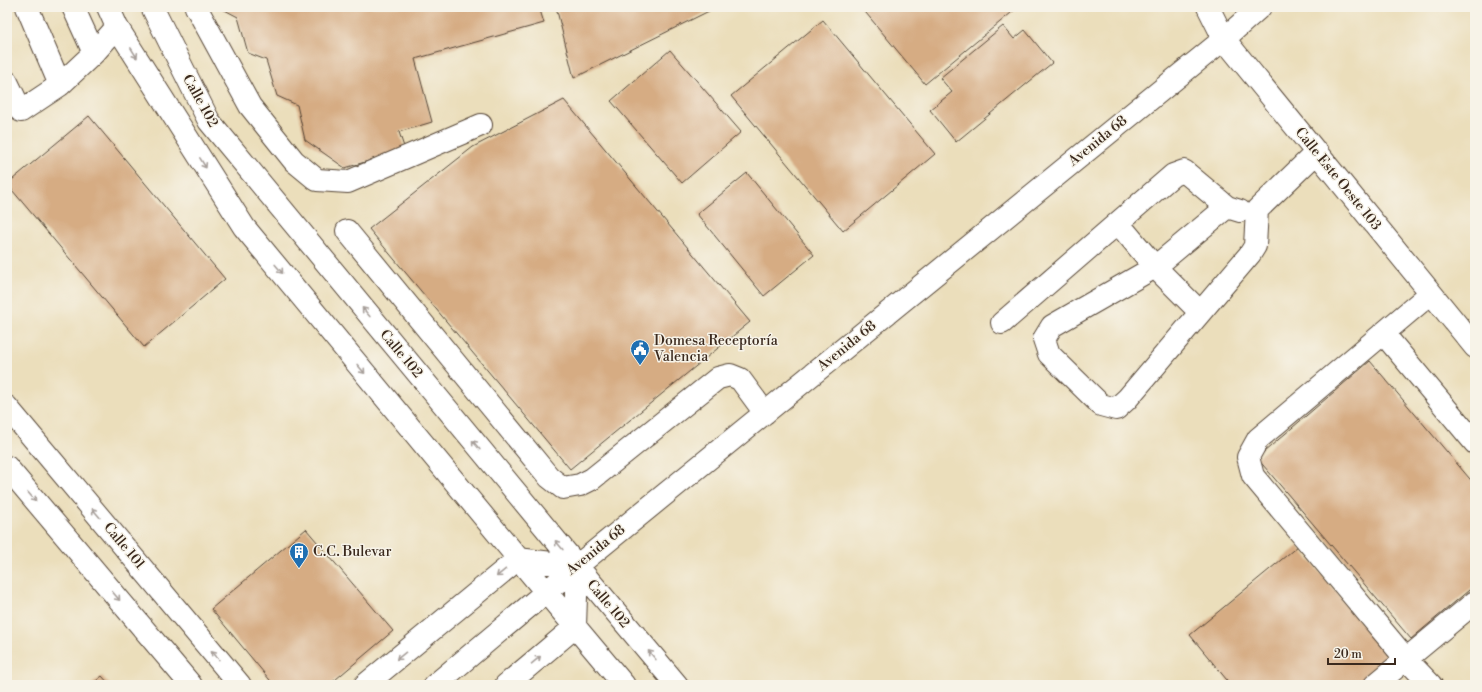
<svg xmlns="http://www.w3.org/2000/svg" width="1482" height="692" font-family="'Libre Bodoni',serif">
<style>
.building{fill:#d6ac83}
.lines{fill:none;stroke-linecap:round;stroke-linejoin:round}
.minor-casing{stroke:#554536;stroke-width:24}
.minor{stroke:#fff;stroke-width:22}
.oneway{stroke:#a79f9a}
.labels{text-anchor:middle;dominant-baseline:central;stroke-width:3;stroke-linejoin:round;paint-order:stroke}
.street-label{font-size:14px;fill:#3b2a1e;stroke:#f7f3e8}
.poi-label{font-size:14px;fill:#3b2a1e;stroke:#f7f3e8;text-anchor:start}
</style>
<rect width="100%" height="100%" fill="#f7f3e8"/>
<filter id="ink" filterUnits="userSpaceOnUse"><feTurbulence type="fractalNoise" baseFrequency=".025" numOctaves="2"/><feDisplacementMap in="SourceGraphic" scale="8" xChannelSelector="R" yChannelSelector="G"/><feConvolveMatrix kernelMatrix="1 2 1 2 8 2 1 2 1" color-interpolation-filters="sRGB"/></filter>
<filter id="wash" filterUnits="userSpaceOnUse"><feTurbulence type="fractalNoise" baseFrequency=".012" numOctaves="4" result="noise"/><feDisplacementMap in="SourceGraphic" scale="16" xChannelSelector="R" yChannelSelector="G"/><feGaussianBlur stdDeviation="0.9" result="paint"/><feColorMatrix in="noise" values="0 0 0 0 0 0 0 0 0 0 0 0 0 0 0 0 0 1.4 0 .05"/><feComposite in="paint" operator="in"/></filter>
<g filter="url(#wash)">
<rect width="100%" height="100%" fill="#ebdebb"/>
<g id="blocks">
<path class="building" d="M219,7H539L544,23L415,59L432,122L399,132L405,150L345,168L305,140L297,105L277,96L266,60L248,53L238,17Z
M556,7H717L574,78Z
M861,7H1016L1017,8L925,84Z
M823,20L935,154L843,231L731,96Z
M1003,26L1014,39L1025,30L1052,63L956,142L930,110L952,92L940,78Z
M670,50L741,132L682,183L611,101Z
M564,100L750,322L570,469L369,229L473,147Z
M89,116L225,279L144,347L7,184Z
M747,173L814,255L764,296L697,214Z
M1370,361L1475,485V585L1411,639L1257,458Z
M306,529L393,631L329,685H274L211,609Z
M1298,546L1392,660L1361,685H1231L1190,635Z
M102,676L110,685H91Z"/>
</g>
</g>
<g filter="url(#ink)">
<use href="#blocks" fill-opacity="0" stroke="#554536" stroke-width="1"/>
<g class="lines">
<g class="minor-casing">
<path id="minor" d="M27,7L60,85
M73,7L94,53L117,27
M108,7L117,27L244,227L546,592L624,685
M152,7L209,121L577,566L677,685
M196,7L250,106L294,161L317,180L348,182L481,125
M1208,7L1224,39L1475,347
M7,82L21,111L60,85L94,53
M1227,207L1155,267L1052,326L1044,339L1049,354L1101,405L1116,409L1127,399L1250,254L1255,246L1257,210L1317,152
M1118,223L1155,267L1200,312
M347,231L549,477L563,488L580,485L592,479L718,378L730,375L740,379L765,413
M1002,323L1173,175L1184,171L1227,207L1240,211
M1383,333L1475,443
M7,407L240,685
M7,467L191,685
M365,685L518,559L577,566L575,627L506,685
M435,685L577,566L1224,39L1260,7
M1375,685L1475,602
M1431,685L1406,659L1253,476L1248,457L1258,439L1431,293"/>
</g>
<use href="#minor" class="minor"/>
</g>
<defs><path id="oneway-shaft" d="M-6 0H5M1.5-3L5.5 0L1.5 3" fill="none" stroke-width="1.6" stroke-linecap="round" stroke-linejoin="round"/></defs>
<g class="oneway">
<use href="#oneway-shaft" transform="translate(134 53) rotate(58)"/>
<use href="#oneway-shaft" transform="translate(203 163) rotate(58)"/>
<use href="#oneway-shaft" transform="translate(279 269) rotate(50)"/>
<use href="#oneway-shaft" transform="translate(366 312) rotate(-130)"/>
<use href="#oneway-shaft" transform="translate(361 369) rotate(50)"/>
<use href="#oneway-shaft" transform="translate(476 445) rotate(-130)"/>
<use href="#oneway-shaft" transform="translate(32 497) rotate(50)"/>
<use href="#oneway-shaft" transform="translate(96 513) rotate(-130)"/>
<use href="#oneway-shaft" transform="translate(559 545) rotate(-130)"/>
<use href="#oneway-shaft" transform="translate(501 573) rotate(141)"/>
<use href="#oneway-shaft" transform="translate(116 596) rotate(50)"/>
<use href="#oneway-shaft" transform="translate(215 655) rotate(-130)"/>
<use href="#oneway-shaft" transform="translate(652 655) rotate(-130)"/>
<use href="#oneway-shaft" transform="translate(401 656) rotate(141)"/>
<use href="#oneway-shaft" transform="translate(536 660) rotate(-40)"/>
</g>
</g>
<defs>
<g id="civic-pin" transform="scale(1)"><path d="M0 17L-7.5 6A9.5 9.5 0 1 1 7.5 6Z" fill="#1f6fb2" stroke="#f7f3e8"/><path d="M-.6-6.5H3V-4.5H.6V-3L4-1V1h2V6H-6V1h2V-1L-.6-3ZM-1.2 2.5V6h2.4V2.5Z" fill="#fff"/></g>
<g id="building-pin" transform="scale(1)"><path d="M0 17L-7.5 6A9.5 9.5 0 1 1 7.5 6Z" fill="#1f6fb2" stroke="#f7f3e8"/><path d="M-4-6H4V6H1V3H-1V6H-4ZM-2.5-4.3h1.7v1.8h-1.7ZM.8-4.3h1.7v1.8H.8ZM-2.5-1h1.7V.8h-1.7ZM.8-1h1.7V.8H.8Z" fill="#fff"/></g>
</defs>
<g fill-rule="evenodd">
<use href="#civic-pin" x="640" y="349"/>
<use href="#building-pin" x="299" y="552"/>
</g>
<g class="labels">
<g class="street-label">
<text transform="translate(200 101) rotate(61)">Calle 102</text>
<text transform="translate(1098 141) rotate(-39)">Avenida 68</text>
<text transform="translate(1338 179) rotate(51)">Calle Este Oeste 103</text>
<text transform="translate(847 346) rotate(-39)">Avenida 68</text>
<text transform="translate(401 354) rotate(50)">Calle 102</text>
<text transform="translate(124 546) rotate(50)">Calle 101</text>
<text transform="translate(596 550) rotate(-39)">Avenida 68</text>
<text transform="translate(608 604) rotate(50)">Calle 102</text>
</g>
<g class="poi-label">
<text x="654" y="341">Domesa Receptoría<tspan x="654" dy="16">Valencia</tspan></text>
<text x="313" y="552">C.C. Bulevar</text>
</g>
</g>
<rect width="1482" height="692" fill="none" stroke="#f7f3e8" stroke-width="24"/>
<path d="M1328 658v6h67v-6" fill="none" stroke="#3b2a1e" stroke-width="2"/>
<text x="1334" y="658" font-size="12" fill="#3b2a1e" stroke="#f7f3e8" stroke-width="3" paint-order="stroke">20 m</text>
</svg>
